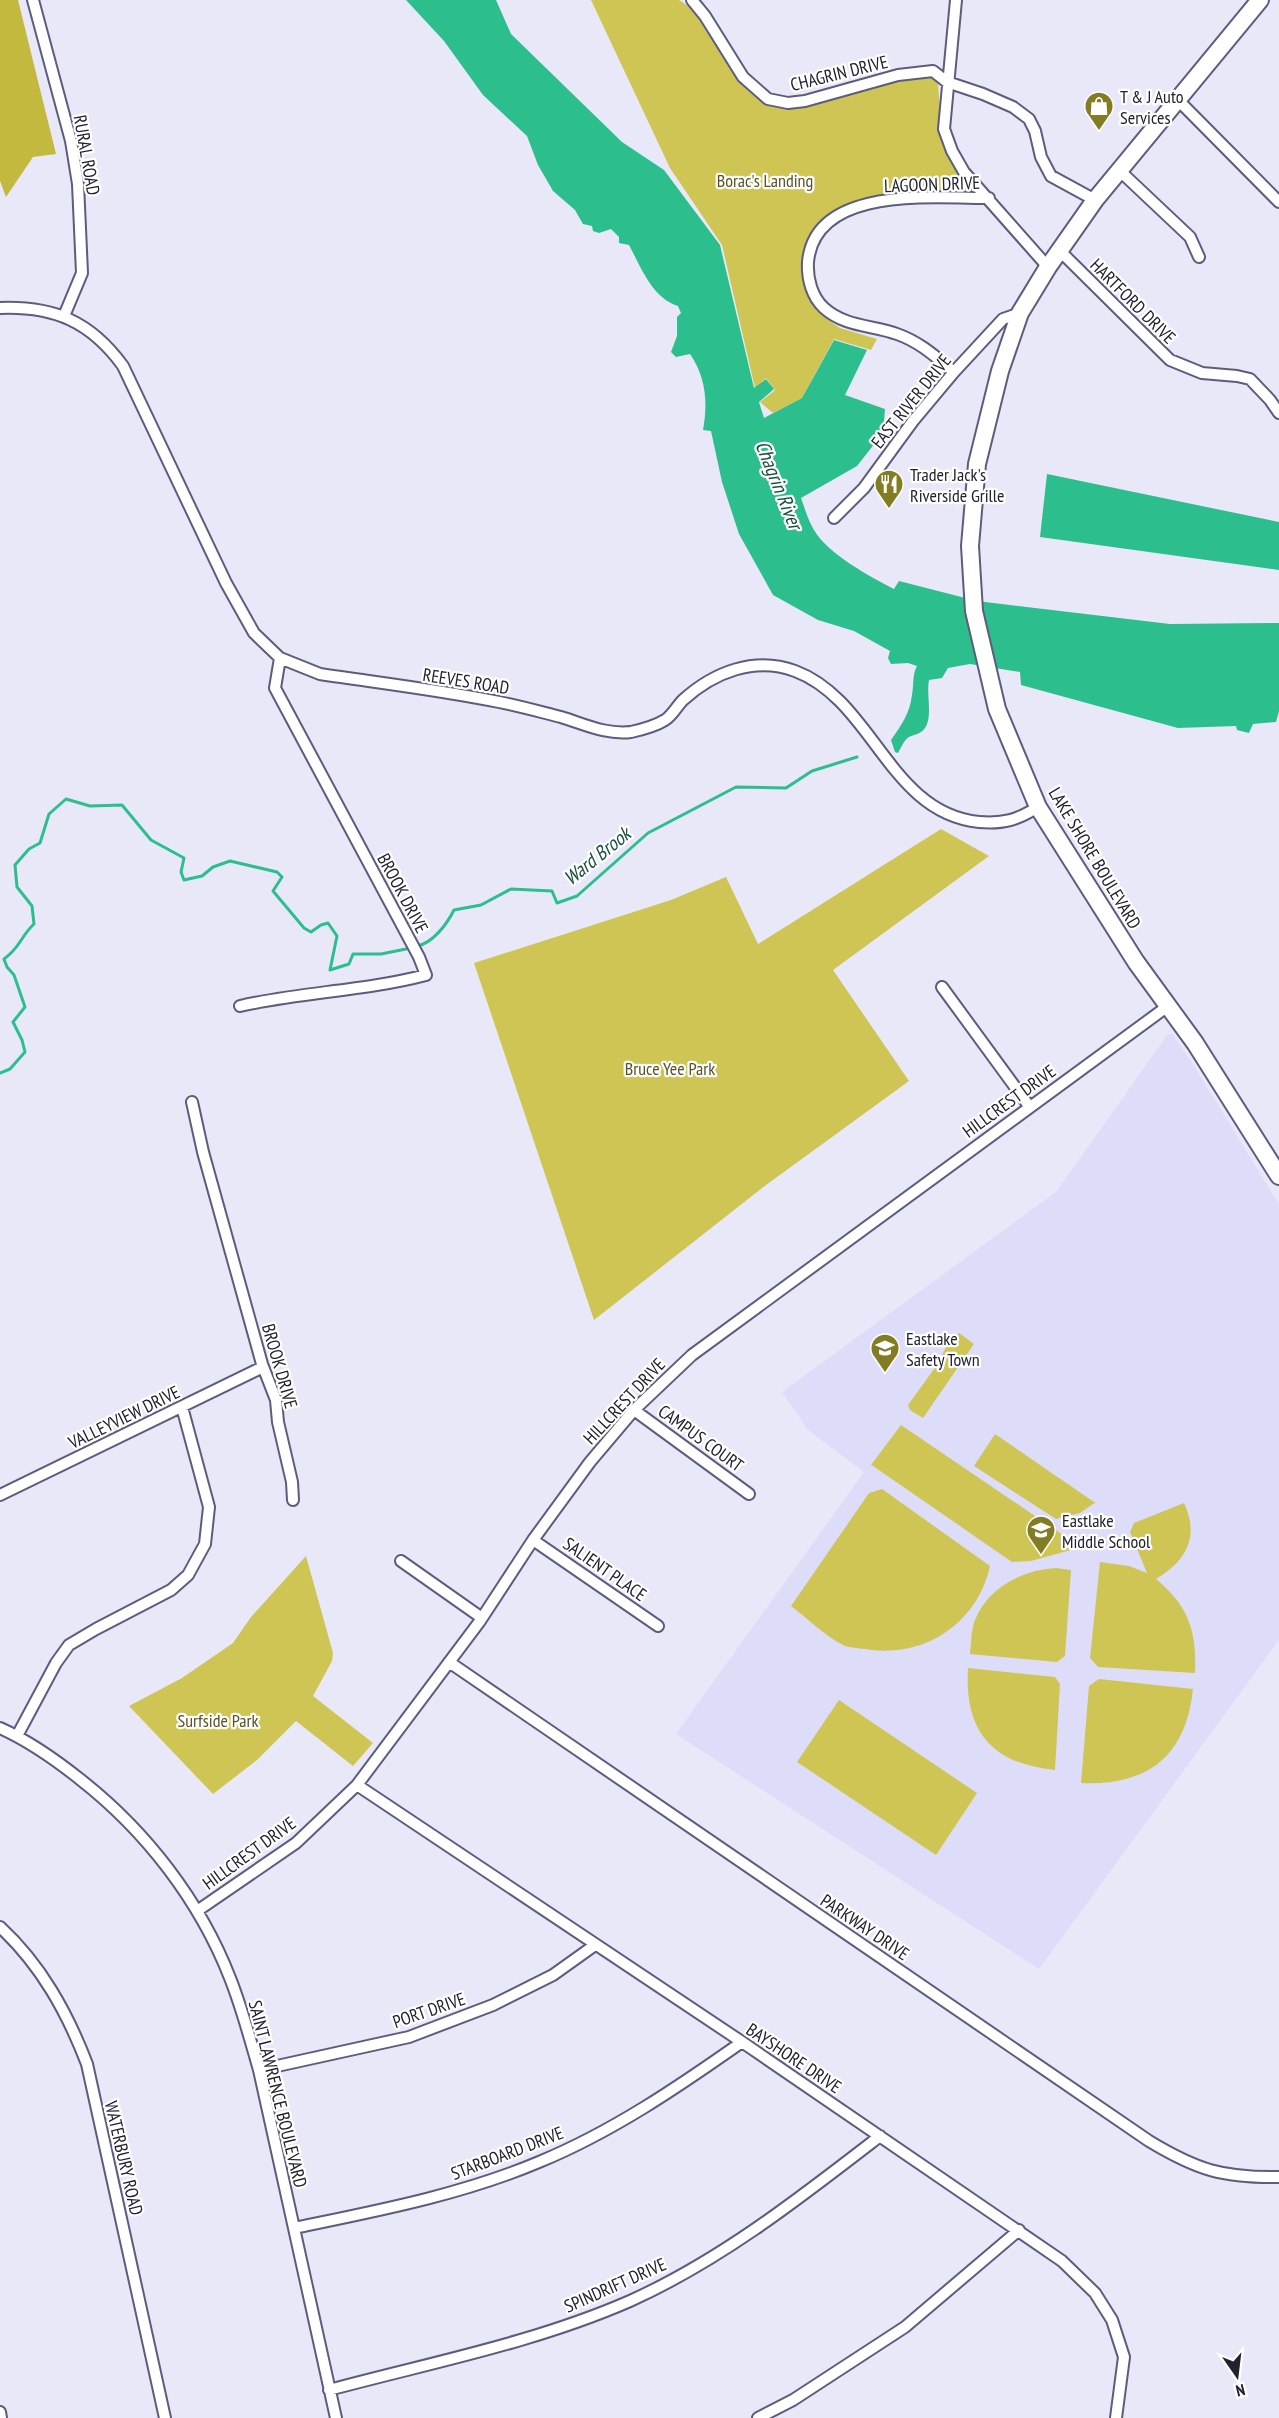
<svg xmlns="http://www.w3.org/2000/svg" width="1279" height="2418" font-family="'PT Sans Narrow',sans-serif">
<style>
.built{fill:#ddddfa}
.green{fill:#cfc554}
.forest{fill:#c3b93e}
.water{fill:#2cbf8d}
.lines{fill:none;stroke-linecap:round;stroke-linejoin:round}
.stream{stroke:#2cbf8d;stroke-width:3}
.street-casing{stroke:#5c5c7e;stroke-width:14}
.primary-casing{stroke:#5c5c7e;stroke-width:20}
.street{stroke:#fff;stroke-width:10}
.primary{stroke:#fff;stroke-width:16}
.labels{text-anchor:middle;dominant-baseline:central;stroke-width:4.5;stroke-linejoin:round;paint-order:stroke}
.street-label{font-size:18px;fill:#21212f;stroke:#fff}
.poi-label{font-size:18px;fill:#21212f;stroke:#fff;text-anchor:start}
.park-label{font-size:18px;fill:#575322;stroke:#fff}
.water-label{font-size:20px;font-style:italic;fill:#19513c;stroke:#fff}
</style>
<rect width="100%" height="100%" fill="#e8e8f8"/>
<path class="built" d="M1168,1034H1172L1191,1061L1279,1204V1640L1039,1969L676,1734L864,1472L808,1430L782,1392L1056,1192Z"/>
<path class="green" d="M591,0H679C704,13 747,77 766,102L780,108L800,106L910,78L928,76L938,81L941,133L970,185V191L965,195L875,197L811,239L803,254L802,276L810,299L824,317L840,328L877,339L871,350L834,339L802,398L773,413L760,402L775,390L766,378L755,388L722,245L670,168Z
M941,829L989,856L833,970L909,1081L766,1185L594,1320L474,963L671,900L726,877L758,944Z
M959,1333L974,1344L923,1418L910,1410L908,1405L937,1365L945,1349Z
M901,1425L1066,1537L1071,1550L1031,1561L1012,1562L873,1466L871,1465Z
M995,1434L1094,1502H1096L1080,1513L1056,1519L974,1466Z
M882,1489L990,1566C977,1624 924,1659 865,1649C858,1648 849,1648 843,1645C824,1635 807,1618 791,1606L869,1493Z
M1184,1503C1200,1537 1186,1561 1156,1579C1189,1606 1197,1632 1195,1673L1098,1667L1090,1658L1100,1562L1129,1566L1147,1573L1130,1532L1134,1523Z
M306,1556L333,1653L332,1661L313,1696L373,1743L353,1766L296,1721L257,1760L213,1794L129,1706L182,1678L233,1643L251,1617Z
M1056,1568L1071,1570L1065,1656L1057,1662L970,1654C971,1645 971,1635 973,1626C984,1589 1021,1570 1056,1568Z
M968,1668L1055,1677L1060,1684L1055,1770C992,1764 964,1731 968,1668Z
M1099,1679L1193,1689C1186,1757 1147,1786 1081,1783L1089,1686Z
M839,1700L977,1793L936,1855L797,1762Z"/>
<path class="forest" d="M0,0H18L56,154L33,157L6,197L0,181Z"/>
<path class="water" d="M406,0H496L511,34L622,142L664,170L720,245L754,388L766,379L774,389L759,402L764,418L802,398L834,340L867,350L845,395L885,409L883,433L857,466L801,498C805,509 808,520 814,530C828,554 869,576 894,589L899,581L977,601L1170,624L1279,623V711L1276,722L1253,724L1249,733L1237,730L1236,726L1178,728L1021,685L1020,672L970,664L948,668L942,678L929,680C926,694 933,716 925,728C921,734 915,734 909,737C904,740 901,748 898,753L895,752L891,740C901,726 910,713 912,695C914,685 912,675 917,666L908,663L891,664L888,658L890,651L854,631L818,620L773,595L739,534L722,482L711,431L703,430C708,403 706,377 690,354L676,357L671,352L677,336V317L681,313L678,306C652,298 641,267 629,245L619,243V237L611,229L599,233L593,231L592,226L583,224L575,210L553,191L538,165L527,136L483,95L444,41Z
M1047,474L1279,522V570L1040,537Z"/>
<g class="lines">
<path class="stream" d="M417,946C433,943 447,924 454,910L481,905L511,889L552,891L557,903L577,896L648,833L736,787L786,788L812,771L857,757
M0,1073L10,1069L25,1052L22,1040L13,1022L25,1007L14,975L7,967L4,959C21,947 20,937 34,924L32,906L17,887L15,865L29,849L40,843L49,814L66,799L90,806L122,805L151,840L184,858L181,872L184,880L202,876L213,867L230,861L277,872L282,877L273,891L304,928L311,932L321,925L328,923L337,936L330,970L349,964L353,954H381L411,948"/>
<g class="street-casing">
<path id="street" d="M33,0L71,141L78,184L82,273L64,316
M692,0L705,16L743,77L768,99L788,103L805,101L898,75L933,71L947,82L983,94L1013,107L1029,119L1035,131L1041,157L1051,176L1095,200
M956,0L944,129L952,151L964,172L1048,267
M1178,100L1279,202
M1120,171L1190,237L1199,257
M1059,250L1170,360L1202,373L1237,376L1250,379L1270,400L1279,413
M0,308C55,306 91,322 123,366L226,583L254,633L280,658L320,674C380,683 440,690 499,702C520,706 541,712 561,717C584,724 606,735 631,732C640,730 657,725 665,720C672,716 677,706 683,700C714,672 755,656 795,671C873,700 889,813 979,822C1004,824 1017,820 1038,807
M954,372C936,357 920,342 897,334C873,325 845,327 824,308C812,297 807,279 808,262C815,185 935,198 989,198
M834,518L864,488L913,421L954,372L1003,319L1020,313
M942,987L1029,1106
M240,1006C301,992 365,991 426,975L419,957L275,688L280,658
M192,1102L203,1152L262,1364L276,1400L278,1422L292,1482L293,1500
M634,1410L749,1494
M0,1495L263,1367
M533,1540L658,1626
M401,1561L482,1618
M449,1662L1149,2141C1197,2170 1223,2178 1279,2177
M0,1728C29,1741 56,1760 81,1780C146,1831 200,1901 230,1978C242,2008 250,2039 259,2070L336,2418
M17,1736L56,1663L69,1645L96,1629L171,1590L188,1575L205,1544L209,1507L182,1407
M357,1785L742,2042L1062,2261L1095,2293L1112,2320L1124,2357L1116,2418
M197,1911L296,1843L357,1785L480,1621L533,1540L590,1462L634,1410L692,1355L1168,1006
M0,1927C41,1965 67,2012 87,2064L165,2418
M259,2070L409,2037L493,2005L553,1975L595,1945
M294,2228C376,2211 461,2195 539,2162C612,2132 678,2087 742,2042
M329,2390C429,2363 534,2343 630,2301C721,2260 801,2197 880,2136
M0,2412L1,2418
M758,2418L793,2400L905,2327L1019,2230"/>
</g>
<g class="primary-casing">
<path id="primary" d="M1260,0L1095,200L1048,267L1020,313L1000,371L977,464L970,546L974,611L997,709L1038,807L1136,962L1195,1043L1279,1176"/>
</g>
<use href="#street" class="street"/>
<use href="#primary" class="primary"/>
</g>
<defs>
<g id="shop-pin" transform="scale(1.5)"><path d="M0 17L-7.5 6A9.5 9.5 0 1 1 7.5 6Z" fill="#837c23" stroke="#fff"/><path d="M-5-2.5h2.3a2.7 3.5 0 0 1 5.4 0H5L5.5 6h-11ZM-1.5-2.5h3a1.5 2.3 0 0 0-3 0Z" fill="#fff"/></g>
<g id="restaurant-pin" transform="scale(1.5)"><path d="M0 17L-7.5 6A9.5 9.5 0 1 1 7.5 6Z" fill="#837c23" stroke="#fff"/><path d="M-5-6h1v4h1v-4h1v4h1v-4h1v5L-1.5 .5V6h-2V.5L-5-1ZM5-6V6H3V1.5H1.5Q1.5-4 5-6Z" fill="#fff"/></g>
<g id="school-pin" transform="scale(1.5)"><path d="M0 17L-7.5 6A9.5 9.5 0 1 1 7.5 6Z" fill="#837c23" stroke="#fff"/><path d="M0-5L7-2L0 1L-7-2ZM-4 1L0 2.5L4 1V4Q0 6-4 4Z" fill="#fff"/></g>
</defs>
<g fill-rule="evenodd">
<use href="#shop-pin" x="1099" y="106"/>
<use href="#restaurant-pin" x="889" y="484"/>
<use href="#school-pin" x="885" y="1348"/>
<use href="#school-pin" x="1041" y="1530"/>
</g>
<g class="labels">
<g class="street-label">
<text transform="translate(839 73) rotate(-14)">CHAGRIN DRIVE</text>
<text transform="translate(87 155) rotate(80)">RURAL ROAD</text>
<text transform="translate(932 184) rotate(-2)">LAGOON DRIVE</text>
<text transform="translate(1133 301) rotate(45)">HARTFORD DRIVE</text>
<text transform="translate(911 401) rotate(-51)">EAST RIVER DRIVE</text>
<text transform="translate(466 681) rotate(9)">REEVES ROAD</text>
<text transform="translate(1095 858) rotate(59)">LAKE SHORE BOULEVARD</text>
<text transform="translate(403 893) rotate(62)">BROOK DRIVE</text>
<text transform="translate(1009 1101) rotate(-36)">HILLCREST DRIVE</text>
<text transform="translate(280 1366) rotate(74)">BROOK DRIVE</text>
<text transform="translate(624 1401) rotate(-47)">HILLCREST DRIVE</text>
<text transform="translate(124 1417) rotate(-26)">VALLEYVIEW DRIVE</text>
<text transform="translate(701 1438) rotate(36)">CAMPUS COURT</text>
<text transform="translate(605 1569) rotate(35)">SALIENT PLACE</text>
<text transform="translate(249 1853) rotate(-36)">HILLCREST DRIVE</text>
<text transform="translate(865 1927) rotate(34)">PARKWAY DRIVE</text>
<text transform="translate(429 2010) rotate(-19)">PORT DRIVE</text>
<text transform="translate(794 2058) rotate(34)">BAYSHORE DRIVE</text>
<text transform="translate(278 2094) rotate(76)">SAINT LAWRENCE BOULEVARD</text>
<text transform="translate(507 2153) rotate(-21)">STARBOARD DRIVE</text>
<text transform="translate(124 2158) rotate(77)">WATERBURY ROAD</text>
<text transform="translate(615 2285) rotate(-24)">SPINDRIFT DRIVE</text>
</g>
<g class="poi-label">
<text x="1120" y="96">T &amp; J Auto<tspan x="1120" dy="21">Services</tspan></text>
<text x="910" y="474">Trader Jack's<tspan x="910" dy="21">Riverside Grille</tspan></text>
<text x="906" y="1338">Eastlake<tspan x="906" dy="21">Safety Town</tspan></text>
<text x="1062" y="1520">Eastlake<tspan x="1062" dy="21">Middle School</tspan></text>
</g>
<g class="park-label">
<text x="765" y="180">Borac's Landing</text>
<text x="670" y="1068">Bruce Yee Park</text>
<text x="218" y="1720">Surfside Park</text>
</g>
<g class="water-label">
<text transform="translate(779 485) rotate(68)">Chagrin River</text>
<text transform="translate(597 856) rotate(-39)">Ward Brook</text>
</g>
</g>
<g transform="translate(1237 2376) rotate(166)" stroke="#ffffff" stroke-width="4.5" paint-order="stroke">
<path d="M0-4.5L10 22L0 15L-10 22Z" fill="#21212f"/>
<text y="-9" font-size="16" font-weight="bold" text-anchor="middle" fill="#21212f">N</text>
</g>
</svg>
